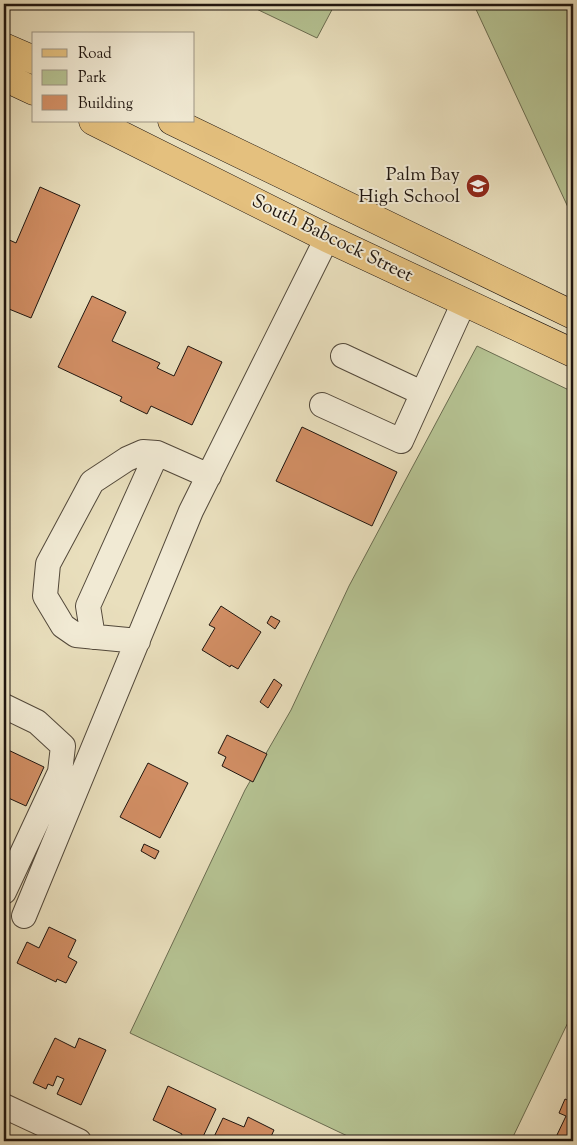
<svg xmlns="http://www.w3.org/2000/svg" width="577" height="1145" font-family="'Sorts Mill Goudy',serif">
<style>
.green{fill:#b5c292;stroke:#6a6c50}
.building{fill:#d18e64;stroke:#1f150f}
.lines{fill:none;stroke-linecap:round;stroke-linejoin:round}
.minor-casing{stroke:#52483a;stroke-width:26}
.major-casing{stroke:#1f150f;stroke-width:29}
.minor{stroke:#f1ead4;stroke-width:24}
.major{stroke:#e4c07e;stroke-width:28}
.labels{text-anchor:middle;dominant-baseline:central;stroke-width:4;stroke-linejoin:round;paint-order:stroke}
.poi-label{font-size:19px;fill:#1f150f;stroke:#f1ead4;text-anchor:end}
.street-label{font-size:19px;fill:#1f150f;stroke:#f1ead4}
</style>
<rect width="100%" height="100%" fill="#e9dfbd"/>
<filter id="stains"><feTurbulence type="fractalNoise" baseFrequency=".004" numOctaves="4"/><feColorMatrix values="0 0 0 0 .2 0 0 0 0 .09 0 0 0 0 .02 0 0 0 .5 -.17"/></filter>
<radialGradient id="worn" r=".72"><stop offset=".6" stop-color="#630" stop-opacity="0"/><stop offset="1" stop-color="#630" stop-opacity=".3"/></radialGradient>
<path class="green" d="M246,4H335L317,38Z
M475,4H573V218L474,5Z
M477,346L573,392V1012L511,1141H358L130,1033L245,790L291,710L349,586Z"/>
<path class="building" d="M40,187L80,205L31,318L4,307V242L5,238L16,243Z
M92,296L126,312L112,341L160,363L157,368L174,376L188,346L222,362L192,425L151,406L147,414L120,401L122,397L58,367Z
M302,427L397,472L372,526L276,481Z
M221,606L261,632L238,669L231,665L230,667L202,650L215,628L209,625Z
M271,616L280,621L275,629L267,623Z
M274,679L282,685L268,708L260,702Z
M227,735L267,754L253,782L222,766L226,757L218,753Z
M4,748L44,767L26,806L4,796Z
M148,763L188,783L160,838L120,817Z
M144,844L159,851L155,859L141,851Z
M49,927L76,940L68,957L77,962L66,983L57,979L56,982L17,963L27,942L39,948Z
M55,1038L75,1048L79,1038L106,1050L81,1105L57,1094L64,1079L57,1076L53,1086L48,1084L46,1089L33,1083Z
M168,1086L216,1109L201,1141H179L182,1134L153,1120Z
M565,1099L572,1102L573,1100V1141H565L556,1137L566,1116L559,1113Z
M248,1117L274,1130L269,1141H212L223,1118L244,1127Z"/>
<g class="lines">
<g class="minor-casing">
<path id="minor" d="M343,356L422,393
M322,405L401,441L464,302
M93,637L88,606L157,453
M138,641L76,635L63,626L45,596L48,564L92,482L127,459L143,452L157,453L209,476
M4,706L37,722L63,746L60,772L4,892
M24,916L191,511L327,238
M4,1106L79,1141"/>
</g>
<g class="major-casing">
<path id="major" d="M4,47L34,60
M4,77L34,91
M93,121L327,238L573,353
M172,121L573,315"/>
</g>
<use href="#minor" class="minor"/>
<use href="#major" class="major"/>
</g>
<defs>
<g id="school-disc" transform="scale(1.25)"><circle r="9.5" fill="#8f2418" stroke="#f1ead4"/><path d="M0-5L7-2L0 1L-7-2ZM-4 1L0 2.5L4 1V4Q0 6-4 4Z" fill="#fff"/></g>
</defs>
<g fill-rule="evenodd">
<use href="#school-disc" x="478" y="186"/>
</g>
<g class="labels">
<g class="poi-label">
<text x="460" y="175">Palm Bay<tspan x="460" dy="22">High School</tspan></text>
</g>
<g class="street-label">
<text transform="translate(332 239) rotate(26)">South Babcock Street</text>
</g>
</g>
<rect width="577" height="1145" fill="none" stroke="#e9dfbd" stroke-width="20"/>
<rect x="5" y="5" width="567" height="1135" fill="none" stroke="#1f150f" stroke-width="2.5"/>
<rect x="10" y="10" width="557" height="1125" fill="none" stroke="#1f150f"/>
<rect x="32" y="32" width="162" height="90" fill="#f1ead4" stroke="#9d9585"/>
<rect x="42" y="49" width="25" height="8" fill="#e4c07e" stroke="#9d9585"/>
<text x="78" y="58" font-size="15" fill="#1f150f">Road</text>
<rect x="42" y="70" width="25" height="15" fill="#b5c292" stroke="#9d9585"/>
<text x="78" y="82" font-size="15" fill="#1f150f">Park</text>
<rect x="42" y="95" width="25" height="15" fill="#d18e64" stroke="#9d9585"/>
<text x="78" y="108" font-size="15" fill="#1f150f">Building</text>
<rect width="100%" height="100%" filter="url(#stains)"/>
<rect width="100%" height="100%" fill="url(#worn)"/>
</svg>
